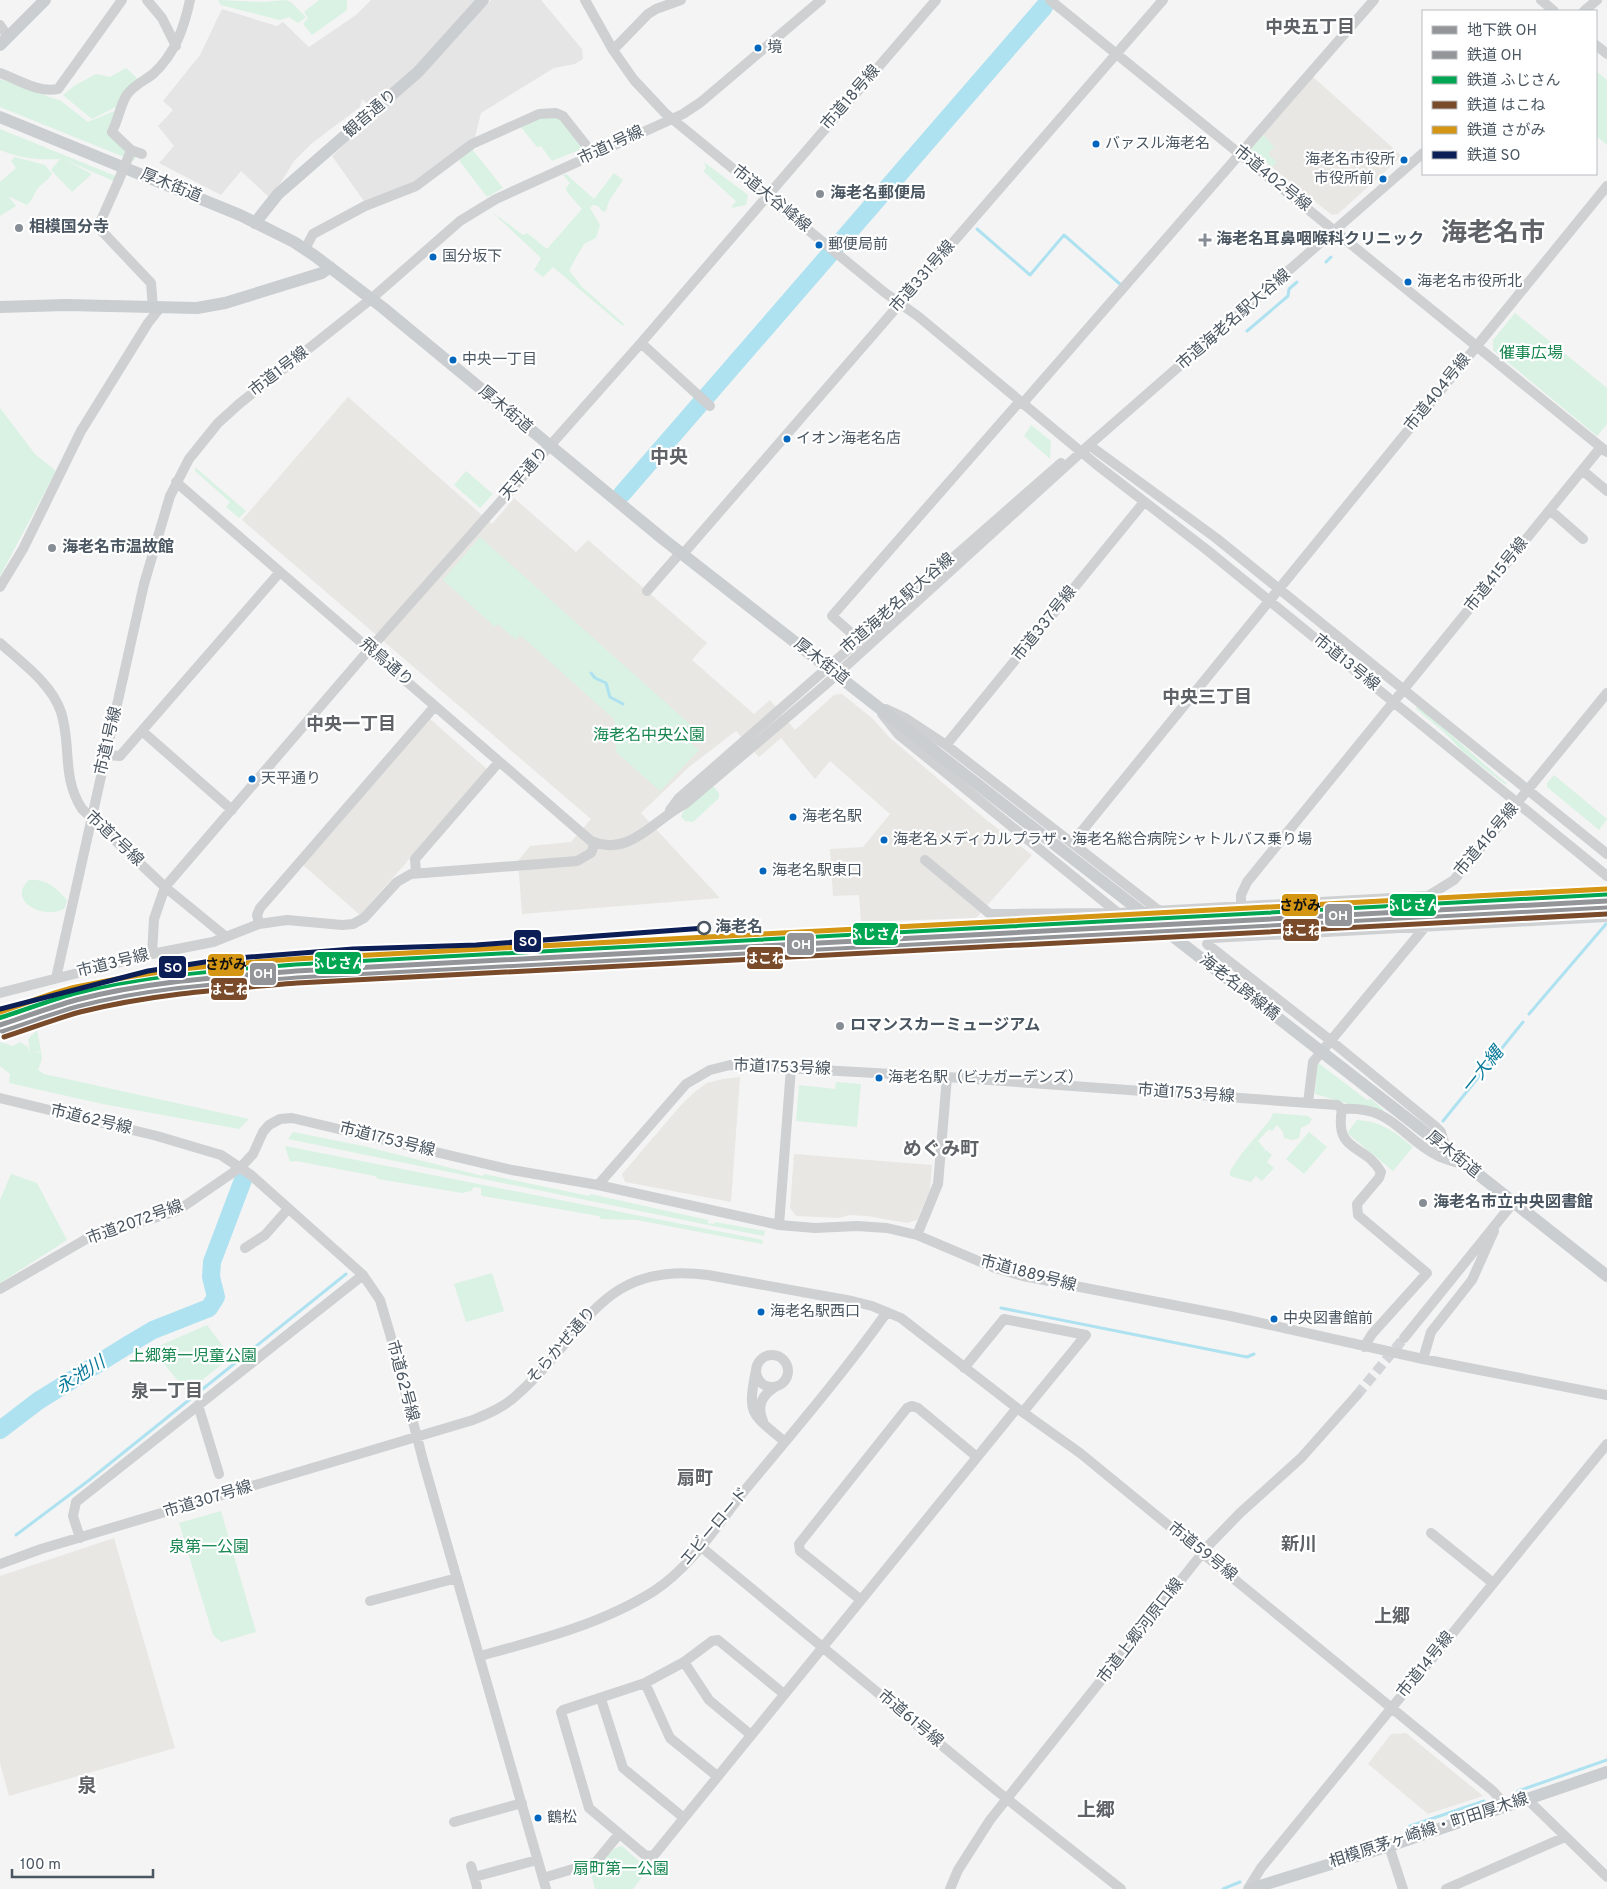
<svg xmlns="http://www.w3.org/2000/svg" width="1607" height="1889" font-family="Overpass,'Noto Sans JP',sans-serif">
<style>
.commercial{fill:#e8e7e3}
.education{fill:#e6e5e6}
.green{fill:#d9f2e3}
.lines{fill:none;stroke-linecap:round;stroke-linejoin:round}
.stream{stroke:#aee2f0;stroke-width:3}
.river{stroke:#aee2f0;stroke-width:18}
.minor-tunnel{stroke:#d2d4d7;stroke-width:10;stroke-dasharray:10 5;stroke-linecap:butt}
.minor{stroke:#ced0d2;stroke-width:10}
.major{stroke:#caced1;stroke-width:12}
.minor-bridge{stroke:#ced0d2;stroke-width:10}
.major-bridge{stroke:#caced1;stroke-width:12}
.rail-1-casing{stroke:#fff;stroke-width:9}
.rail-2-casing{stroke:#fff;stroke-width:9}
.rail-3-casing{stroke:#fff;stroke-width:9}
.rail-4-casing{stroke:#fff;stroke-width:9}
.rail-5-casing{stroke:#fff;stroke-width:9}
.rail-1{stroke:#939598;stroke-width:5}
.rail-2{stroke:#00a651;stroke-width:5}
.rail-3{stroke:#7a4b2a;stroke-width:5}
.rail-4{stroke:#d49613;stroke-width:5}
.rail-5{stroke:#0c1e56;stroke-width:5}
.metro-1-casing{stroke:#fff;stroke-width:9}
.metro-1{stroke:#939598;stroke-width:5}
.bus-dot{fill:#0065bd;stroke:#fff;stroke-width:2}
.poi-dot{fill:#868d94;stroke:#fff;stroke-width:2}
.stop-dot{fill:#fff;stroke:#4a5661;stroke-width:2.5}
.labels{text-anchor:middle;dominant-baseline:central;stroke-width:4.5;stroke-linejoin:round;paint-order:stroke}
.bus-label{font-size:15px;fill:#4a5661;stroke:#fff;text-anchor:start}
.street-label{font-size:16px;fill:#4a5661;stroke:#fff}
.poi-label{font-size:16px;font-weight:bold;fill:#4a5661;stroke:#fff;text-anchor:start}
.park-label{font-size:16px;fill:#17864f;stroke:#fff}
.stop-label{font-size:16px;font-weight:bold;fill:#4a5661;stroke:#fff;text-anchor:start}
.neighbourhood-label{font-size:18px;font-weight:bold;fill:#5f6368;stroke:#fff}
.water-label{font-size:18px;font-style:italic;fill:#0c7c9b;stroke:#fff}
.quarter-label{font-size:19px;font-weight:bold;fill:#5f6368;stroke:#fff}
.town-label{font-size:26px;font-weight:bold;fill:#5f6368;stroke:#fff}
.line-badge{stroke:#fff;stroke-width:2}
.badge-label{font-size:14px;text-anchor:middle;font-weight:bold;fill:#fff}
.pale-badge-label{font-size:14px;text-anchor:middle;font-weight:bold;fill:#111}
</style>
<rect width="100%" height="100%" fill="#f4f4f4"/>
<path class="commercial" d="M1313,77L1402,156L1338,214L1332,215L1250,150Z
M348,397L492,524L514,498L576,552L588,540L707,643L692,660L754,714L770,700L795,730L834,695L842,694L873,719L889,737L984,818L1032,855L976,918L861,922L859,895L833,896L830,849L863,847L890,814L830,761L815,779L781,738L759,757L736,731L689,767L641,813L720,898L522,914L518,861L530,846L571,842L591,819L242,520Z
M429,718L488,770L360,915L303,865Z
M740,1077L731,1202L625,1182L622,1174L681,1105L697,1090L707,1083L723,1079Z
M794,1154L932,1165L930,1190L917,1220L907,1223L867,1216L850,1215L839,1218L796,1216L790,1208Z
M114,1538L175,1748L9,1796L0,1763V1576Z
M1406,1733L1483,1796L1428,1814L1368,1764L1391,1734Z"/>
<path class="education" d="M371,0H480L417,68L372,108L362,99L360,107L311,144L294,161L271,199L241,171L221,195L159,163L174,146L158,126L173,110L163,101L200,55L222,9L277,26L283,22L309,47L356,15Z
M491,0H541L582,49L583,59L575,64L554,68L481,113L474,141L416,184L366,204L332,156L453,42Z"/>
<path class="green" d="M218,0L263,2L286,0L292,3L306,17L298,23L289,17L280,20L221,5Z
M319,0H347V10L312,35L303,24L308,18L304,12Z
M126,68L139,80L120,105L92,119L63,95L74,86L96,74L110,77Z
M1596,71L1607,80V145L1596,136Z
M0,79L61,101L88,122L117,110L113,126L136,156L134,161L0,107Z
M539,117L561,118L584,148L552,161L541,146L537,147L520,126Z
M0,129L118,177L116,182L65,160L92,174L72,192L51,170L60,159C37,160 23,159 0,150Z
M1263,134L1274,147L1268,154L1277,162L1272,167L1250,150Z
M472,149L503,188L487,197L458,159Z
M15,157L45,165L52,174C48,180 44,182 39,187C34,192 33,200 27,205L8,196L16,206L0,216V182L16,168L11,161Z
M704,162L748,195L746,205L731,208L736,201L703,171L706,168Z
M614,173L623,180L609,201L606,211L603,212L598,206L593,205L590,208L600,225L596,238L584,244L569,270L582,287L624,324L623,326L553,267L543,277L534,270L541,258L491,211L523,235L527,233L547,249L582,209L567,192L566,188L570,183L563,175L566,174L594,199Z
M1515,313L1607,388V424L1597,436L1493,350V340Z
M0,408L35,454L56,471L0,576Z
M1031,425L1051,441L1050,459L1024,436Z
M195,467L246,511L239,518L226,507L230,502L195,471Z
M466,471L493,494L480,508L454,485Z
M480,537L692,726L683,736L699,750L660,791L616,752L614,719L520,635L516,640L498,624L495,627L443,580Z
M1417,706C1448,730 1476,758 1506,783V785L1463,752L1444,732L1416,709Z
M1554,775L1607,819L1599,830L1547,787V783Z
M713,786L719,793V798L693,822L685,821L681,817L683,812Z
M29,880C46,878 56,888 67,900L65,908C47,921 5,902 29,880Z
M37,1030L41,1051L30,1053L41,1052L42,1059L38,1070L44,1074L249,1119L239,1129L103,1104L9,1083L10,1074L0,1066V1042L13,1046L20,1042L28,1047L30,1053L28,1039Z
M1317,1062L1367,1100L1371,1099L1385,1111L1349,1104L1315,1094Z
M836,1082L861,1084L857,1127L796,1121L799,1085L835,1089Z
M1273,1113L1308,1116L1312,1119L1309,1124L1301,1128L1299,1138L1293,1140L1284,1138L1283,1132L1277,1125L1272,1131L1269,1129L1258,1141L1265,1149L1264,1152L1266,1150L1272,1155L1267,1162L1274,1168L1262,1181L1256,1176L1251,1182L1230,1176V1171L1242,1153L1270,1120Z
M1357,1120C1383,1122 1393,1131 1413,1147L1393,1171L1347,1133Z
M293,1132L363,1146L483,1176L484,1174L589,1196L590,1194L708,1220V1223L714,1224L715,1222L765,1231L764,1236L718,1227L288,1139Z
M1309,1132L1327,1147L1304,1174L1286,1159Z
M285,1146L763,1240L762,1244L637,1220L601,1219L599,1216L483,1196L481,1195V1188L474,1187L471,1191L462,1193L378,1179L375,1176L296,1161L290,1162Z
M11,1174L37,1183L67,1240L0,1283V1200Z
M492,1273L504,1311L466,1322L454,1284Z
M207,1325L231,1357L187,1392L152,1349Z
M221,1511L256,1632L221,1642L213,1635L179,1523Z
M622,1846L648,1869L633,1889H595L590,1870C604,1866 608,1848 622,1846Z"/>
<g class="lines">
<path class="stream" d="M977,229L1030,275L1064,235L1121,285
M1326,262L1331,257
M1247,331L1288,296L1289,289L1297,282
M591,673L595,678L606,683L610,697L623,704
M1529,1014L1606,924
M1443,1121L1523,1022
M1001,1308L1247,1357L1254,1354
M16,1535L88,1481L346,1274
M1518,1791L1607,1760
M1410,1826L1484,1801
M1223,1889L1240,1882"/>
<path class="river" d="M622,494L1044,7
M0,1430L38,1401L131,1343L153,1330L209,1308L216,1297L211,1277L212,1262L243,1180"/>
<path class="minor-tunnel" d="M1357,1395L1404,1338"/>
<path class="minor" d="M147,0L162,18L176,46
M585,0L613,50L634,80L665,113L884,292L919,317L1097,465L1207,550L1607,876
M1050,0L1607,452
M1541,0L1554,11
M1584,11L1597,0
M0,25L8,37
M1596,45L1607,54
M613,50L648,14L656,9L681,0
M0,73C19,80 38,93 58,89L122,0
M131,150L142,154
M130,153L131,150L112,132C118,120 120,107 126,96C132,86 144,81 153,74C175,54 184,28 190,0
M118,182L98,227L151,283L153,308
M305,249L313,234L365,206L416,186L472,144L539,114L556,113L563,116L593,154
M641,343L710,406
M1023,403L1374,0
M1089,445L1216,538L1607,854
M1582,470L1607,491
M176,482L591,841C630,858 654,819 685,804L824,686L1089,445L1423,153
M1550,510L1583,539
M683,554L1163,0
M0,587L23,549L81,431L148,323L160,308
M647,591L681,552
M858,639L832,616L1020,401
M0,643C22,663 51,683 61,712C72,746 61,776 82,809L165,887L225,936
M886,709L905,718L946,745L1158,910
M882,714L898,734L1118,913
M142,731L232,810
M946,745L1144,502
M106,755L120,756L280,572
M670,810L679,798L1061,463
M1073,842L1607,186
M925,860L990,914H994L1118,913L1428,896L1454,880L1607,693
M416,873L415,859L499,762
M1241,907V895L1247,882L1601,447
M259,924L257,915L260,908L435,706
M152,954L154,919L165,887L361,659L641,343L936,0
M56,978L144,584L170,496L189,459L218,423L239,404L371,299L460,221L496,199L683,114L701,102L821,0
M0,993L152,954L213,942L259,924L287,920L342,925L353,924L364,918L397,882L411,874L577,861L591,853L595,843
M0,1098L157,1136L221,1155L251,1175L363,1275L380,1300L390,1334L424,1464L546,1889
M1308,1103L1313,1062L1425,927
M1342,1109C1334,1154 1365,1143 1381,1172L1379,1178L1357,1204L1358,1215L1427,1273L1372,1334L1364,1347
M1342,1109C1395,1106 1400,1138 1440,1157C1447,1160 1455,1162 1462,1164
M1446,1149L1441,1132L1435,1126L1330,1040L1207,944L1212,938L1607,917
M598,1185L686,1084L710,1070L730,1065L947,1077L1337,1105L1342,1109
M779,1225L791,1068
M917,1235L938,1184L947,1077
M245,1248L265,1235L288,1209
M0,1289L88,1238L177,1211L241,1167L253,1154L263,1132L269,1125L280,1119L292,1118L512,1170L598,1185L779,1225L815,1228L857,1226L887,1228L917,1235L995,1268L1023,1276L1230,1316L1423,1359L1607,1395
M1404,1338L1513,1203
M756 1371a16 16 0 1 1 32 0a16 16 0 1 1-32 0Z
M1423,1359L1431,1332L1472,1280L1494,1231
M964,1368L1004,1319L1086,1335L1023,1412
M756,1370C747,1416 751,1413 785,1442
M198,1405L219,1474
M763,1421C756,1405 763,1394 777,1386
M1431,1533L1493,1583
M80,1538L73,1516L76,1502L363,1275
M700,1546L997,1791L1121,1889
M0,1564L41,1549L473,1420C490,1413 506,1406 519,1393C584,1336 600,1260 708,1275L852,1301L872,1306L901,1318L1017,1408L1080,1453L1493,1791L1506,1806
M861,1600L800,1551L799,1544L907,1408L912,1406L918,1408L977,1457
M370,1601L457,1578
M480,1656C539,1640 602,1624 654,1591C691,1567 718,1524 745,1490C793,1432 843,1374 887,1312
M684,1662L709,1700L751,1735
M645,1683L670,1738L717,1776
M784,1694L718,1640L712,1641L684,1662L645,1683L563,1710L561,1712L589,1808L646,1856L654,1855L1017,1408
M601,1699L623,1768L684,1818
M1527,1799L1607,1877
M454,1822L522,1803
M1389,1846L1403,1889
M471,1866L477,1887
M474,1877L537,1860
M543,1878L596,1862L619,1834
M950,1889L958,1870L990,1820L1208,1546L1240,1513L1301,1458L1357,1395
M1248,1889L1261,1868L1607,1444
M1446,1889L1565,1837"/>
<path class="major" d="M0,45L45,0
M0,117L240,215L294,242L315,256L382,307L663,539L919,739
M255,223L278,194L418,72L483,0
M0,307L66,305L197,308L225,303L322,273L330,267
M1417,1126L1607,1276
M1250,1889L1389,1846L1607,1772"/>
<path class="minor-bridge" d="M118,182L130,153"/>
<path class="major-bridge" d="M919,739L1417,1126"/>
<g class="rail-1-casing">
<path id="rail-1" d="M2,1031C27,1023 52,1013 78,1006C149,987 224,983 296,977L1607,907"/>
</g>
<g class="rail-2-casing">
<path id="rail-2" d="M0,1018C25,1010 51,1000 76,994C148,976 222,971 296,965L1607,895"/>
</g>
<g class="rail-3-casing">
<path id="rail-3" d="M4,1037C29,1029 55,1019 80,1012C151,994 224,989 297,983L1607,914"/>
</g>
<g class="rail-4-casing">
<path id="rail-4" d="M0,1012C25,1004 50,993 76,987C149,971 221,964 295,959L1606,889"/>
</g>
<g class="rail-5-casing">
<path id="rail-5" d="M0,1009L148,971L224,959L353,949L476,945L705,928"/>
</g>
<use href="#rail-1" class="rail-1"/>
<use href="#rail-2" class="rail-2"/>
<use href="#rail-3" class="rail-3"/>
<use href="#rail-4" class="rail-4"/>
<use href="#rail-5" class="rail-5"/>
<g class="metro-1-casing">
<path id="metro-1" d="M0,1025C25,1017 51,1007 76,1000C148,981 223,977 296,971L1607,901"/>
</g>
<use href="#metro-1" class="metro-1"/>
</g>
<g class="bus-dot">
<circle cx="758" cy="48" r="4.5"/>
<circle cx="1096" cy="144" r="4.5"/>
<circle cx="1404" cy="160" r="4.5"/>
<circle cx="1383" cy="179" r="4.5"/>
<circle cx="819" cy="245" r="4.5"/>
<circle cx="433" cy="257" r="4.5"/>
<circle cx="1408" cy="282" r="4.5"/>
<circle cx="453" cy="360" r="4.5"/>
<circle cx="787" cy="439" r="4.5"/>
<circle cx="252" cy="779" r="4.5"/>
<circle cx="793" cy="817" r="4.5"/>
<circle cx="884" cy="840" r="4.5"/>
<circle cx="763" cy="871" r="4.5"/>
<circle cx="879" cy="1078" r="4.5"/>
<circle cx="761" cy="1312" r="4.5"/>
<circle cx="1274" cy="1319" r="4.5"/>
<circle cx="538" cy="1818" r="4.5"/>
</g>
<g class="poi-dot">
<circle cx="820" cy="194" r="5"/>
<circle cx="19" cy="228" r="5"/>
<path d="M1202.5 232.5h5v5h5v5h-5v5h-5v-5h-5v-5h5z"/>
<circle cx="52" cy="548" r="5"/>
<circle cx="840" cy="1026" r="5"/>
<circle cx="1423" cy="1203" r="5"/>
</g>
<circle class="stop-dot" cx="704" cy="928" r="6"/>
<g class="labels">
<g class="bus-label">
<text x="767" y="48">境</text>
<text x="1105" y="144">バァスル海老名</text>
<text x="1395" y="160" text-anchor="end">海老名市役所</text>
<text x="1374" y="179" text-anchor="end">市役所前</text>
<text x="828" y="245">郵便局前</text>
<text x="442" y="257">国分坂下</text>
<text x="1417" y="282">海老名市役所北</text>
<text x="462" y="360">中央一丁目</text>
<text x="796" y="439">イオン海老名店</text>
<text x="261" y="779">天平通り</text>
<text x="802" y="817">海老名駅</text>
<text x="893" y="840">海老名メディカルプラザ・海老名総合病院シャトルバス乗り場</text>
<text x="772" y="871">海老名駅東口</text>
<text x="888" y="1078">海老名駅（ビナガーデンズ）</text>
<text x="770" y="1312">海老名駅西口</text>
<text x="1283" y="1319">中央図書館前</text>
<text x="547" y="1818">鶴松</text>
</g>
<g class="street-label">
<text transform="translate(851 98) rotate(-49)">市道18号線</text>
<text transform="translate(371 114) rotate(-41)">観音通り</text>
<text transform="translate(611 146) rotate(-25)">市道1号線</text>
<text transform="translate(1272 179) rotate(39)">市道402号線</text>
<text transform="translate(171 186) rotate(22)">厚木街道</text>
<text transform="translate(771 199) rotate(39)">市道大谷峰線</text>
<text transform="translate(923 277) rotate(-49)">市道331号線</text>
<text transform="translate(1234 320) rotate(-41)">市道海老名駅大谷線</text>
<text transform="translate(279 372) rotate(-38)">市道1号線</text>
<text transform="translate(1438 393) rotate(-51)">市道404号線</text>
<text transform="translate(505 410) rotate(40)">厚木街道</text>
<text transform="translate(525 474) rotate(-49)">天平通り</text>
<text transform="translate(1497 575) rotate(-51)">市道415号線</text>
<text transform="translate(898 604) rotate(-41)">市道海老名駅大谷線</text>
<text transform="translate(1045 624) rotate(-51)">市道337号線</text>
<text transform="translate(821 662) rotate(38)">厚木街道</text>
<text transform="translate(386 663) rotate(41)">飛鳥通り</text>
<text transform="translate(1346 663) rotate(39)">市道13号線</text>
<text transform="translate(109 741) rotate(-77)">市道1号線</text>
<text transform="translate(114 839) rotate(43)">市道7号線</text>
<text transform="translate(1487 840) rotate(-50)">市道416号線</text>
<text transform="translate(113 964) rotate(-14)">市道3号線</text>
<text transform="translate(1239 988) rotate(38)">海老名跨線橋</text>
<text transform="translate(782 1068) rotate(2)">市道1753号線</text>
<text transform="translate(1186 1094) rotate(4)">市道1753号線</text>
<text transform="translate(91 1120) rotate(13)">市道62号線</text>
<text transform="translate(387 1140) rotate(14)">市道1753号線</text>
<text transform="translate(1453 1155) rotate(39)">厚木街道</text>
<text transform="translate(135 1223) rotate(-20)">市道2072号線</text>
<text transform="translate(1028 1274) rotate(15)">市道1889号線</text>
<text transform="translate(562 1346) rotate(-49)">そらかぜ通り</text>
<text transform="translate(402 1381) rotate(75)">市道62号線</text>
<text transform="translate(208 1500) rotate(-17)">市道307号線</text>
<text transform="translate(715 1527) rotate(-50)">エビーロード</text>
<text transform="translate(1202 1552) rotate(39)">市道59号線</text>
<text transform="translate(1141 1631) rotate(-52)">市道上郷河原口線</text>
<text transform="translate(1426 1665) rotate(-51)">市道14号線</text>
<text transform="translate(910 1719) rotate(40)">市道61号線</text>
<text transform="translate(1429 1831) rotate(-18)">相模原茅ヶ崎線・町田厚木線</text>
</g>
<g class="poi-label">
<text x="830" y="194">海老名郵便局</text>
<text x="29" y="228">相模国分寺</text>
<text x="1216" y="240">海老名耳鼻咽喉科クリニック</text>
<text x="62" y="548">海老名市温故館</text>
<text x="850" y="1026">ロマンスカーミュージアム</text>
<text x="1433" y="1203">海老名市立中央図書館</text>
</g>
<g class="park-label">
<text x="1531" y="354">催事広場</text>
<text x="649" y="736">海老名中央公園</text>
<text x="193" y="1357">上郷第一児童公園</text>
<text x="209" y="1548">泉第一公園</text>
<text x="621" y="1870">扇町第一公園</text>
</g>
<g class="stop-label">
<text x="715" y="928">海老名</text>
</g>
<g class="neighbourhood-label">
<text x="1310" y="28">中央五丁目</text>
<text x="1207" y="698">中央三丁目</text>
<text x="351" y="725">中央一丁目</text>
<text x="167" y="1392">泉一丁目</text>
<text x="695" y="1479">扇町</text>
<text x="1299" y="1545">新川</text>
<text x="1392" y="1617">上郷</text>
</g>
<g class="water-label">
<text transform="translate(1483 1071) rotate(-51)">一大縄</text>
<text transform="translate(81 1376) rotate(-32)">永池川</text>
</g>
<g class="quarter-label">
<text x="669" y="458">中央</text>
<text x="941" y="1150">めぐみ町</text>
<text x="87" y="1787">泉</text>
<text x="1096" y="1811">上郷</text>
</g>
<g class="town-label">
<text x="1493" y="234">海老名市</text>
</g>
</g>
<g class="line-badge">
<rect x="1281" y="893" width="38" height="24" rx="5" fill="#d49613"/>
<rect x="1389" y="893" width="48" height="24" rx="5" fill="#00a651"/>
<rect x="1324" y="903" width="29" height="24" rx="5" fill="#939598"/>
<rect x="1282" y="918" width="38" height="24" rx="5" fill="#7a4b2a"/>
<rect x="852" y="922" width="47" height="24" rx="5" fill="#00a651"/>
<rect x="513" y="929" width="29" height="24" rx="5" fill="#0c1e56"/>
<rect x="786" y="932" width="29" height="24" rx="5" fill="#939598"/>
<rect x="746" y="946" width="38" height="24" rx="5" fill="#7a4b2a"/>
<rect x="314" y="951" width="48" height="24" rx="5" fill="#00a651"/>
<rect x="207" y="953" width="38" height="24" rx="5" fill="#d49613"/>
<rect x="158" y="955" width="29" height="24" rx="5" fill="#0c1e56"/>
<rect x="249" y="962" width="28" height="24" rx="5" fill="#939598"/>
<rect x="210" y="977" width="38" height="24" rx="5" fill="#7a4b2a"/>
</g>
<g class="badge-label">
<text x="1413" y="910">ふじさん</text>
<text x="1338" y="920">OH</text>
<text x="1301" y="935">はこね</text>
<text x="876" y="939">ふじさん</text>
<text x="528" y="946">SO</text>
<text x="801" y="949">OH</text>
<text x="765" y="963">はこね</text>
<text x="338" y="968">ふじさん</text>
<text x="173" y="972">SO</text>
<text x="263" y="978">OH</text>
<text x="229" y="994">はこね</text>
</g>
<g class="pale-badge-label">
<text x="1300" y="910">さがみ</text>
<text x="226" y="969">さがみ</text>
</g>
<rect x="1422" y="10" width="175" height="165" fill="#ffffff" stroke="#b7bbc0"/>
<rect x="1432" y="26" width="25" height="8" fill="#939598" stroke="#b7bbc0"/>
<text x="1467" y="35" font-size="15" fill="#4a5661">地下鉄 OH</text>
<rect x="1432" y="51" width="25" height="8" fill="#939598" stroke="#b7bbc0"/>
<text x="1467" y="60" font-size="15" fill="#4a5661">鉄道 OH</text>
<rect x="1432" y="76" width="25" height="8" fill="#00a651" stroke="#b7bbc0"/>
<text x="1467" y="85" font-size="15" fill="#4a5661">鉄道 ふじさん</text>
<rect x="1432" y="101" width="25" height="8" fill="#7a4b2a" stroke="#b7bbc0"/>
<text x="1467" y="110" font-size="15" fill="#4a5661">鉄道 はこね</text>
<rect x="1432" y="126" width="25" height="8" fill="#d49613" stroke="#b7bbc0"/>
<text x="1467" y="135" font-size="15" fill="#4a5661">鉄道 さがみ</text>
<rect x="1432" y="151" width="25" height="8" fill="#0c1e56" stroke="#b7bbc0"/>
<text x="1467" y="160" font-size="15" fill="#4a5661">鉄道 SO</text>
<path d="M12 1869v8h141v-8" fill="none" stroke="#4a5661" stroke-width="2.5"/>
<text x="20" y="1869" font-size="15" fill="#4a5661" stroke="#ffffff" stroke-width="4" paint-order="stroke">100 m</text>
</svg>
